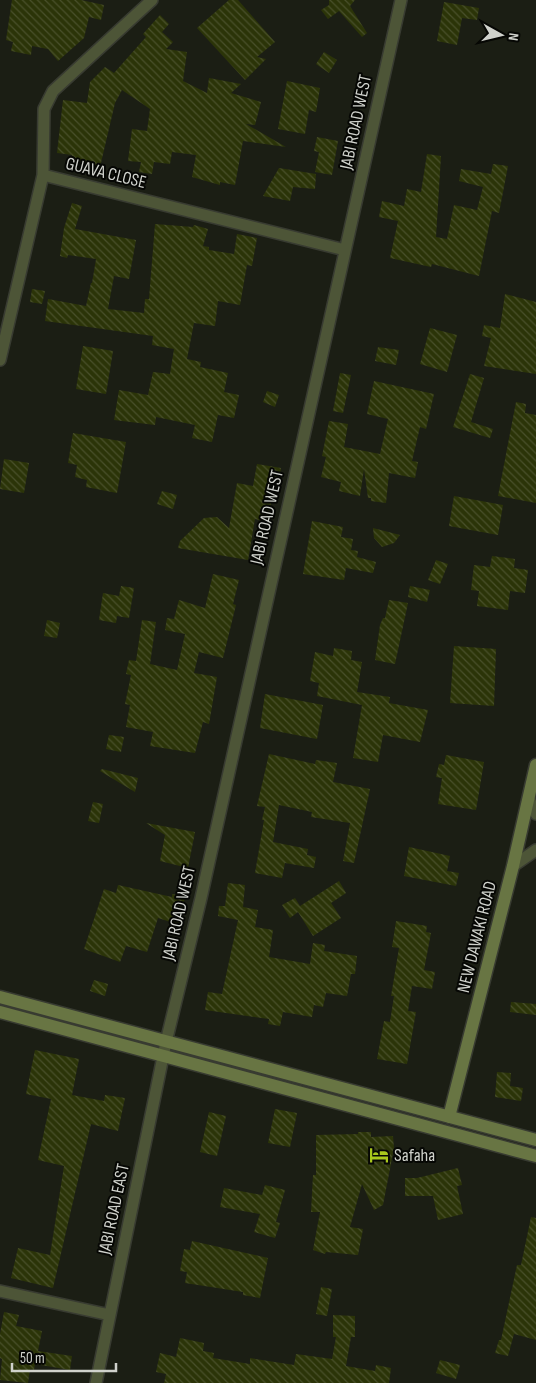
<svg xmlns="http://www.w3.org/2000/svg" width="536" height="1383" font-family="'Sofia Sans Condensed',sans-serif">
<style>
.building{fill:url(#building-back-hatch)}
.lines{fill:none;stroke-linecap:round;stroke-linejoin:round}
.street-casing{stroke:#383b31;stroke-width:14}
.secondary-casing{stroke:#383b31;stroke-width:15}
.street{stroke:#4d5537;stroke-width:11}
.secondary{stroke:#687543;stroke-width:12}
.labels{text-anchor:middle;dominant-baseline:central;stroke-width:4;stroke-linejoin:round;paint-order:stroke}
.street-label{font-size:18px;fill:#d0d2cc;stroke:#060704}
.poi-label{font-size:18px;fill:#d0d2cc;stroke:#060704;text-anchor:start}
</style>
<defs>
<pattern id="building-back-hatch" width="6" height="6" patternUnits="userSpaceOnUse" patternTransform="scale(1.25)"><rect width="6" height="6" fill="#2b3408"/><path d="M-1 5l2 2M0 0l6 6M5-1l2 2" fill="none" stroke="#49502b"/></pattern>
</defs>
<rect width="100%" height="100%" fill="#1b1e14"/>
<path class="building" d="M12,0H81L104,5L101,20L89,17L84,38L58,61L48,49L32,46L31,55L11,51L13,42L6,40Z
M229,0H238L275,42L257,57L266,59L245,80L197,28Z
M329,0H355L350,6L367,33L362,37L339,11L328,19L321,10L329,5Z
M444,2L479,8L477,20L462,18L457,45L437,41Z
M160,15L169,24L162,32L173,42L166,49L187,52L183,81L207,93L209,78L241,84L231,93L261,102L255,125L246,124L286,147L243,141L235,185L220,182V185L192,177L196,155L172,152L170,164L154,162L152,174L139,172L141,162L128,161L132,129L147,131L150,109L122,90L115,103L100,167L71,161L72,155L57,153L63,100L87,103L90,82L105,67L114,73L146,37L143,34Z
M324,52L337,60L329,73L316,64Z
M287,81L320,88L316,112L309,110L305,134L278,129Z
M317,137L338,141L332,175L315,172L319,152L314,151Z
M427,154L441,156L436,237L447,239L454,205L477,210L483,187L459,181L461,169L491,174L493,164L508,166L499,213L492,211L479,276L432,264L431,267L390,258L398,221L379,217L382,201L404,206L407,189L421,192Z
M279,168L316,174L315,189L293,187L290,201L263,196Z
M72,203L82,206L75,229L136,240L129,279L114,276L108,309L144,313L145,299H149L155,224L193,227L194,225L208,229L203,246L209,247V250L234,254L237,234L257,238L252,266L247,265L240,305L218,301L215,326L194,323L187,359L201,362L200,367L228,373L224,392L239,395L234,418L218,415L212,442L192,438L195,425L156,417L155,425L114,420L119,390L148,395L153,372L170,374L174,349L152,345L153,336L45,321L48,299L86,306L91,283H92L96,259L68,255L67,258L60,256L64,228Z
M32,289L45,291L42,304L30,302Z
M505,294L536,302V374L484,366L491,338L482,336L484,325L500,328Z
M430,328L457,335L447,372L420,364Z
M83,346L113,351L106,394L76,389Z
M378,347L399,350L396,365L375,361Z
M340,373L351,375L343,413L333,411Z
M470,374L484,378L471,422L493,429L490,438L453,427Z
M374,381L434,394L426,429L420,427L412,461L418,462L415,478L389,473L386,503L371,501V498H368L364,469L360,496L339,491L341,482L321,477L326,457L322,456L329,421L348,424L344,447L380,454L388,419L367,414Z
M267,391L279,395L275,407L263,402Z
M516,402L526,404L525,413L536,415V503L498,496Z
M73,433L126,442L117,493L86,487L87,480L75,477L77,465L68,463Z
M4,459L29,463L24,493L0,489Z
M257,464L281,468L279,479H276L269,514L264,513L263,521L255,519L248,560L178,548L180,541L204,518L217,517L229,528L237,483L253,486Z
M162,491L177,495L173,509L157,504Z
M454,496L503,505L498,535L449,526Z
M312,521L343,527L341,537L353,539L351,550L358,551L357,557L376,562L373,573L346,568L344,580L303,574Z
M373,528L400,535L394,543L382,547L374,538Z
M492,556L515,559L514,568L528,570L525,593L510,591L508,610L477,606L479,591L471,590L474,565L490,567Z
M436,560L448,564L440,584L428,580Z
M213,574L239,580L233,604L236,605L223,658L199,652L194,673L217,677L209,724L203,722L195,753L150,746L153,732L126,727L130,705L125,704L131,675L126,674L129,660L136,661L142,620L156,622L150,664L177,670L185,634L165,630L167,618L174,619L179,600L205,608Z
M121,586L134,588L129,618L117,616L116,623L99,620L103,593L119,596Z
M410,586L430,590L427,602L408,597Z
M389,600L408,603L395,664L375,660L380,625L383,618H385Z
M47,620L60,623L57,638L44,636Z
M454,646L496,649L494,706L450,703Z
M334,648L352,651L351,660L362,662L357,692L390,697L389,703L428,710L420,742L383,735L378,762L353,758L362,705L317,696L319,683L310,681L315,652L333,656Z
M265,694L323,705L317,739L260,728Z
M109,735L124,737L121,752L106,749Z
M269,754L315,764L316,760L337,763L333,782L370,789L354,863L343,861L350,823L311,817L312,812L279,805L273,842L308,849L307,855L316,857L314,868L285,863L282,878L255,873L264,820H262L265,807L257,806Z
M446,755L484,762L476,810L438,804L442,778L436,777L439,764L444,765Z
M102,769L138,778L135,792L100,771Z
M93,802L103,804L99,823L88,821Z
M146,823L195,832L188,868L160,861L165,835Z
M409,847L450,856L447,871L459,873L456,886L404,876Z
M339,881L346,893L331,903L341,918L313,936L298,912L290,918L282,905L295,898L300,906Z
M228,883L245,885L243,907L258,910L255,927L273,930L269,957L310,964L313,943L325,945L324,951L357,956L355,974H351L347,996L326,993L323,1007L314,1005L312,1017L283,1012L280,1026L268,1024L269,1019L205,1010L208,992L222,994L238,920L218,916L219,906H225Z
M118,885L172,897V894L185,896L180,925L158,918L147,952L126,946L120,962L84,949L104,889L116,893Z
M396,921L427,926L426,932L431,933L424,970L435,972L432,989L412,986L408,1011L416,1012L407,1064L377,1059L384,1021L390,1022L394,996H391L399,948L392,947Z
M94,980L108,984L105,996L90,991Z
M511,1002L536,1004V1015L510,1012Z
M35,1050L79,1059L72,1095L104,1101L105,1095L125,1098L118,1131L91,1124L53,1288L11,1278L18,1248L50,1255L64,1166L38,1160L51,1099L26,1094Z
M497,1072L511,1073L510,1086L523,1088L521,1101L495,1097Z
M275,1109L297,1113L290,1147L268,1143Z
M209,1112L226,1116L217,1156L200,1152Z
M358,1132H371V1137L393,1136L394,1148L383,1205L374,1210L362,1184L350,1227L363,1229L358,1255L326,1252L325,1254L313,1250L320,1212H311L313,1175H316V1135L358,1134Z
M458,1168L462,1185L457,1186L463,1214L438,1220L433,1196H405V1178H417Z
M265,1185L285,1190L276,1222L280,1223L275,1238L254,1232L260,1214L220,1207L224,1188L262,1195Z
M531,1217L536,1218V1340L514,1334L508,1356L495,1353L499,1340H501L517,1265H521Z
M192,1241L268,1258L260,1298L243,1295V1292L185,1283L187,1272L180,1271L184,1249L190,1250Z
M321,1287L332,1289L327,1316L316,1314Z
M4,1312L19,1315L16,1326L42,1331L38,1351L72,1356L70,1370L35,1364L34,1370L30,1369L28,1383L0,1380L2,1359L0,1358V1334Z
M333,1315L355,1316V1337H351L346,1366L375,1371L376,1365L391,1368L389,1383H164L166,1374L156,1372L160,1353L176,1357L180,1338L204,1343L203,1351L214,1353L213,1358L250,1364V1358L294,1365L296,1354L332,1359L336,1337H333Z
M440,1360L460,1365L456,1379L436,1373Z"/>
<g class="lines">
<g class="street-casing">
<path id="street" d="M43,175L345,250
M0,360L43,175L44,109L53,91L152,0
M529,799L536,814
M513,866L536,850
M0,1291L110,1315
M96,1383L166,1042L201,898L401,0"/>
</g>
<g class="secondary-casing">
<path id="secondary" d="M0,997L536,1140
M0,1012L536,1156
M449,1117L513,866L536,765"/>
</g>
<use href="#street" class="street"/>
<use href="#secondary" class="secondary"/>
</g>
<defs>
<g id="hotel-bare" transform="scale(1.5)"><path d="M-6-4.5h1.5V1H6V5H4.5V3h-9V5H-6ZM-4 0a1.8 1.8 0 1 1 3.6 0ZM.5 0V-2.5h3Q6-2.5 6 0Z" fill="#a8c71d" stroke="#060704" stroke-width="2.5" paint-order="stroke"/></g>
</defs>
<g fill-rule="evenodd">
<use href="#hotel-bare" x="379" y="1155"/>
</g>
<g class="labels">
<g class="street-label">
<text transform="translate(356 122) rotate(-78)">JABI ROAD WEST</text>
<text transform="translate(106 173) rotate(14)">GUAVA CLOSE</text>
<text transform="translate(267 517) rotate(-77)">JABI ROAD WEST</text>
<text transform="translate(179 913) rotate(-77)">JABI ROAD WEST</text>
<text transform="translate(477 937) rotate(-76)">NEW DAWAKI ROAD</text>
<text transform="translate(114 1209) rotate(-78)">JABI ROAD EAST</text>
</g>
<g class="poi-label">
<text x="394" y="1155">Safaha</text>
</g>
</g>
<g transform="translate(501 35) rotate(98)" stroke="#060704" stroke-width="4" paint-order="stroke">
<path d="M0-4L9 19L0 12L-9 19Z" fill="#d0d2cc"/>
<text y="-8" font-size="14" font-weight="bold" text-anchor="middle" fill="#d0d2cc">N</text>
</g>
<path d="M12 1363v8h104v-8" fill="none" stroke="#d0d2cc" stroke-width="2.5"/>
<text x="20" y="1363" font-size="15" fill="#d0d2cc" stroke="#060704" stroke-width="4" paint-order="stroke">50 m</text>
</svg>
